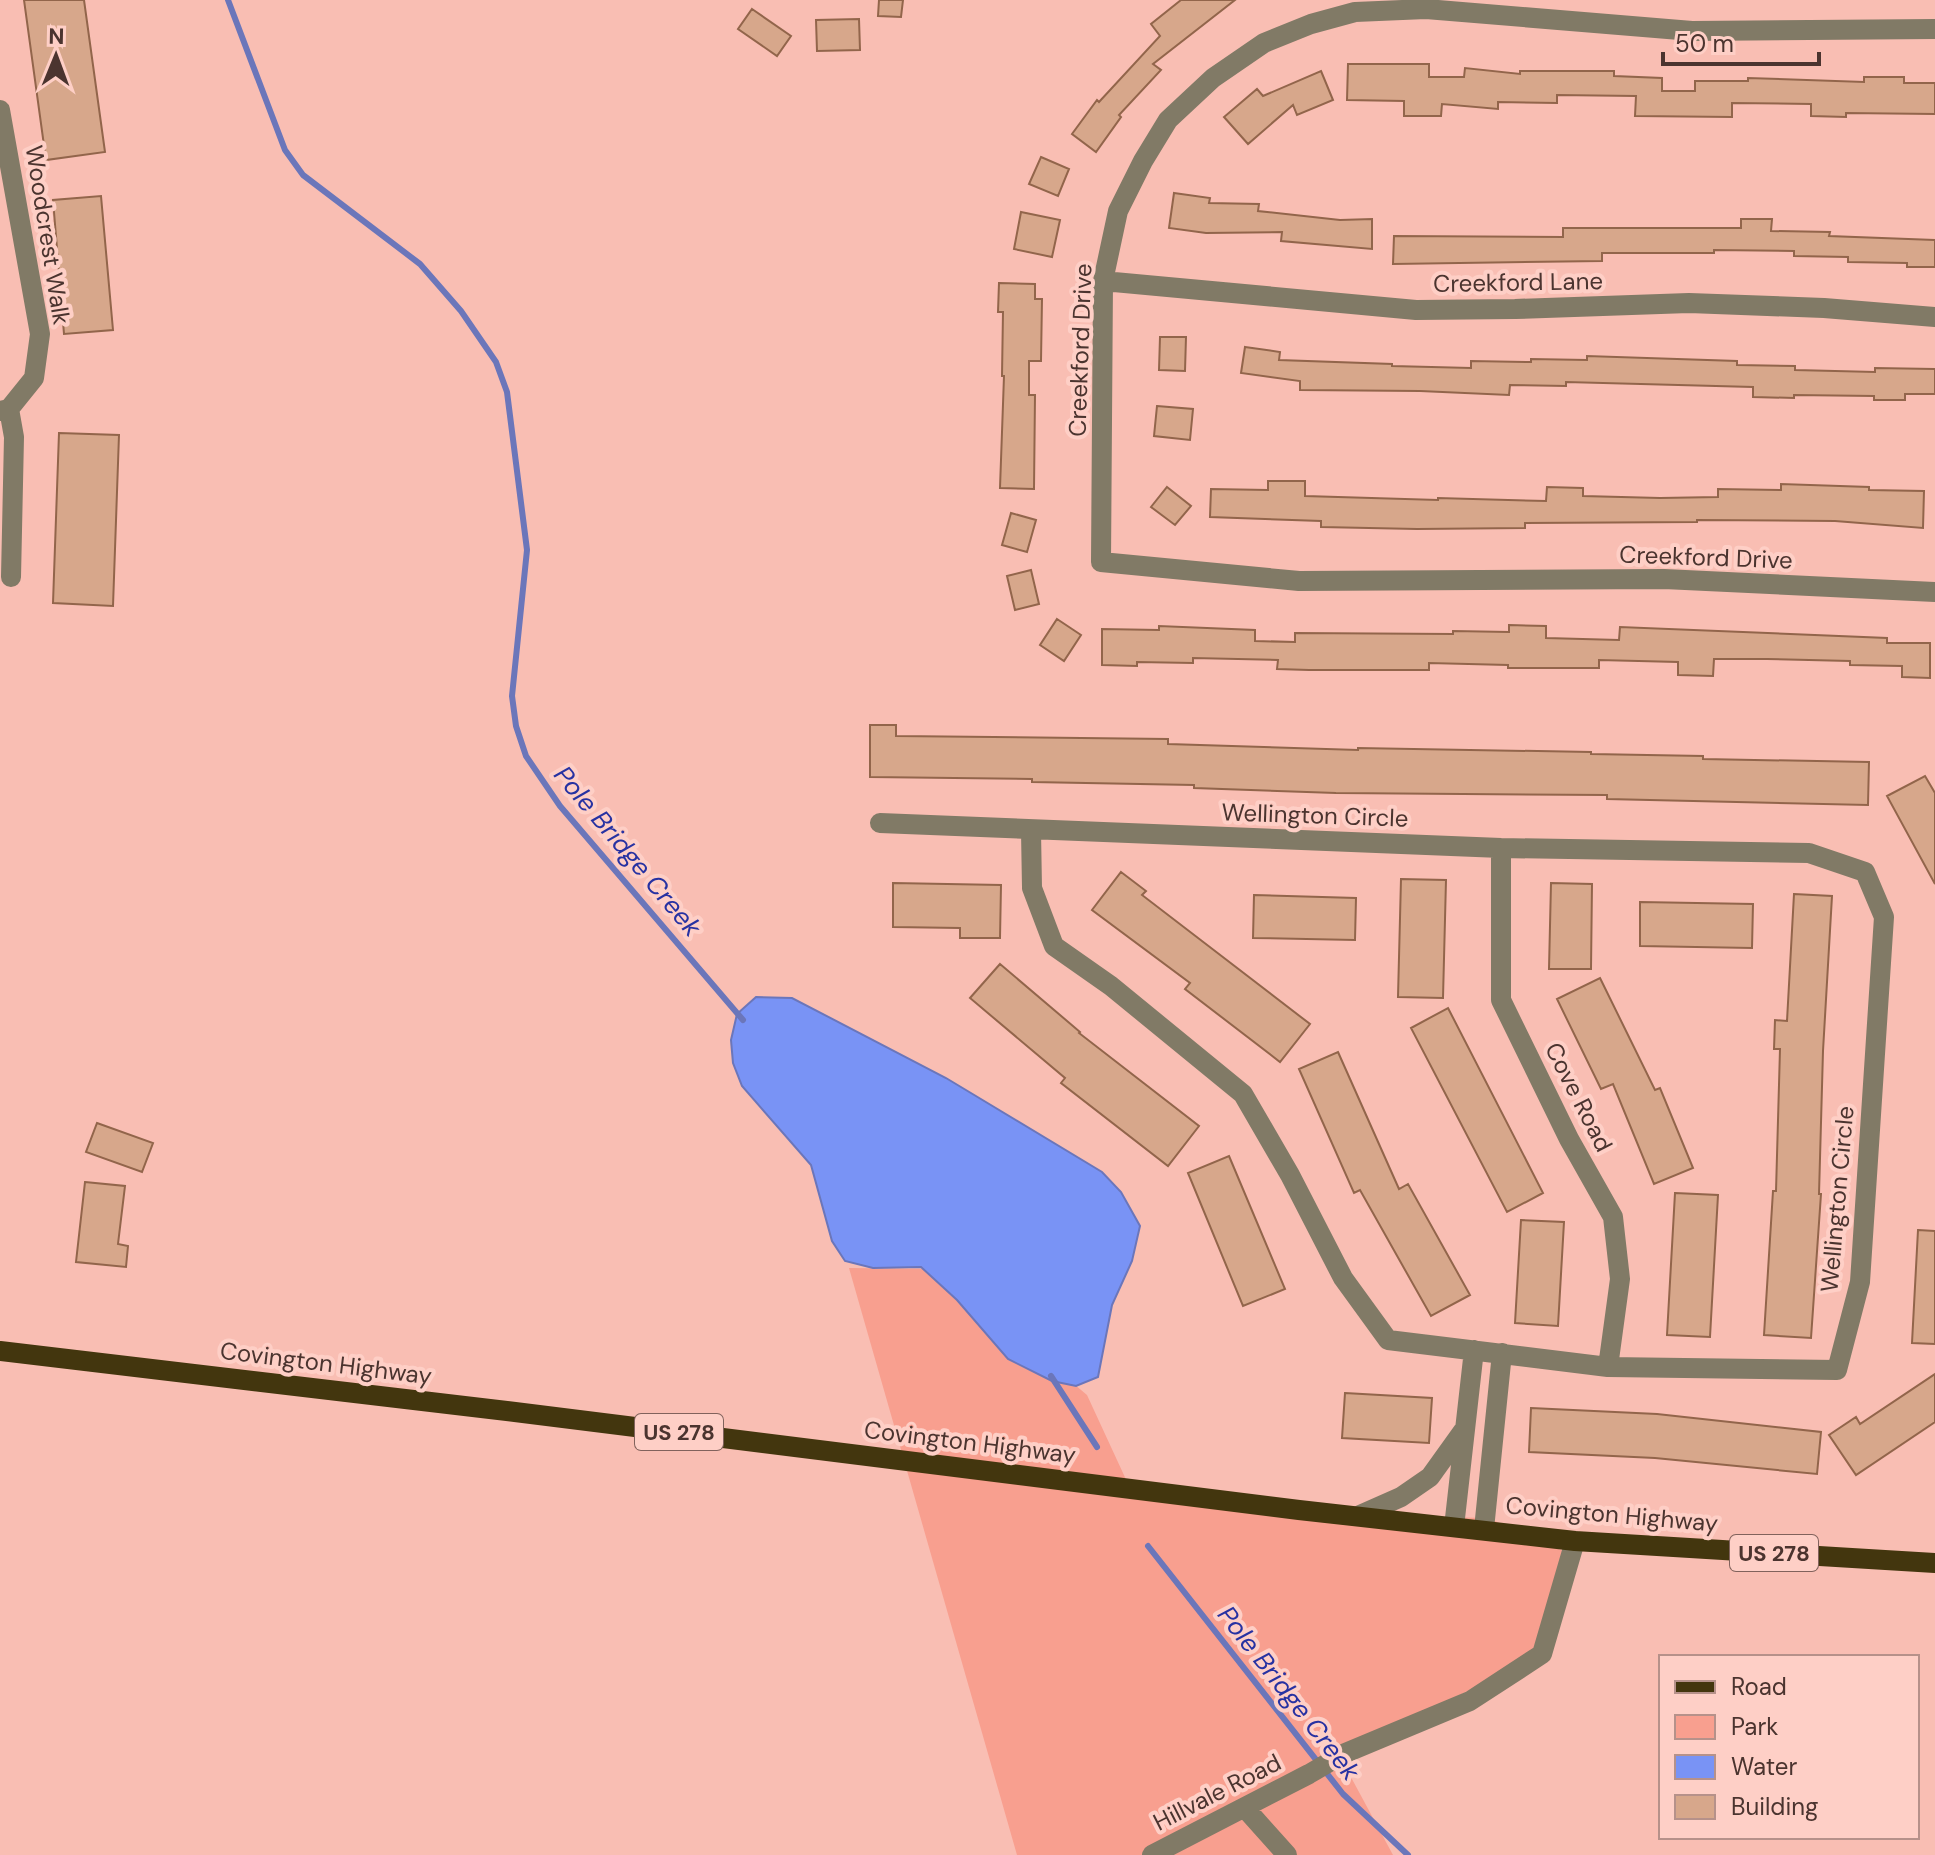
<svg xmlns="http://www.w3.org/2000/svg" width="1935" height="1855" font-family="'DM Sans',sans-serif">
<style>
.green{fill:#f89f8f}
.water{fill:#7993f5;stroke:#6b76ba;stroke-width:2}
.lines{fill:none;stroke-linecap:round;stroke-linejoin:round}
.stream{stroke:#6b76ba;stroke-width:6}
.building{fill:#d7a78b;stroke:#92654b;stroke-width:2}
.minor{stroke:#817a66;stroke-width:20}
.major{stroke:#43360e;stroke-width:20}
.labels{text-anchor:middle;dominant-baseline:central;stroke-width:8;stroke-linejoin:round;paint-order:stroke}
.shield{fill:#fecfc6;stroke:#81625c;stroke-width:2}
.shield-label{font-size:22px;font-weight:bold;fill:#4b342f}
.street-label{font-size:24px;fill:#4b342f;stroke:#fecfc6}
.water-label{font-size:26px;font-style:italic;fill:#2732a2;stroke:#fecfc6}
</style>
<rect width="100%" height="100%" fill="#f9beb3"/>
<path class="green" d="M849,1268L937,1269L1087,1395L1129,1486L1336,1515L1488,1518L1570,1554L1542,1654L1339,1755L1393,1855H1017Z"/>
<path class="water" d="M756,997L792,998L946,1078L1102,1172L1121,1192L1140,1226L1132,1261L1112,1305L1098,1377L1076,1386L1052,1381L1008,1359L957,1300L921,1267L873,1268L845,1261L832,1241L811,1165L742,1086L733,1063L731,1040L737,1014Z"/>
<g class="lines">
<path class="stream" d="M228,0L285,150L303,175L420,264L461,311L496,362L507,392L527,550L512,696L516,726L526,756L560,806L743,1020
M1051,1376L1097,1447
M1148,1546L1343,1794L1408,1855"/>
</g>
<path class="building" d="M24,0H84L105,152L46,160Z
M879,0H903L901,17L878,16Z
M1181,0H1235L1153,64L1161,70L1119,115L1121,117L1096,152L1072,134L1097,100L1099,102L1160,36L1151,24Z
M752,9L791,36L777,56L738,29Z
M859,19L860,50L817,51L816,20Z
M1348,64H1429V77H1464L1465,68L1520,74V71H1614V76L1662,78V91H1695V81H1748V78L1864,82V77H1904V83H1935V114L1846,113V117L1811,116V104L1732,103V117L1635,116L1636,96L1557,95V103L1498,102V109L1442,104L1441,116H1404V101L1347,100Z
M1321,71L1333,100L1297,115L1293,105L1248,144L1224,117L1257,89L1263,96Z
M1041,157L1069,169L1058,196L1029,184Z
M1174,193L1210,198L1209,203L1259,204L1258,211L1340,220L1372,219V249L1281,241L1282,232L1206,233L1169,228Z
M101,196L113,330L64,334L53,200Z
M1021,212L1060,220L1052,257L1014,249Z
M1741,219H1772L1771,231L1830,232L1829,236L1935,240V267H1907V263L1848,262V257L1794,256V251L1714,250V253H1602V261L1393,264L1394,236L1563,237V228H1741Z
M999,283L1035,284V299H1042L1041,361H1029V395H1035L1034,489L1000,488L1004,376H1002L1003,312H998Z
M1160,337H1186L1185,371L1159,370Z
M1245,347L1280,352L1279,360L1392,364V366L1471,368V361L1531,362V359L1587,360V356L1737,361V365L1795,366V370L1875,372V368L1935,369V394H1905V400H1874V396L1794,395V398L1753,397V387L1566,382V386L1510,385L1509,395L1420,391L1300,390V381L1241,373Z
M1157,406L1193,409L1190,440L1154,436Z
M59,433L119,435L113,606L53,603Z
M1268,481H1305V496L1438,500V498L1546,501L1547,487L1583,488V496L1660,498L1718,497V489L1781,490V484L1869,487V490L1924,491L1923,528L1835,521L1697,520V522L1525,523V528L1417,529L1321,527V521L1210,517L1211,489L1268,490Z
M1167,487L1191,506L1175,525L1151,507Z
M1011,513L1036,520L1027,552L1002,545Z
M1031,570L1039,604L1015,610L1007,576Z
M1057,619L1081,635L1064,661L1040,645Z
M1509,625L1546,626V638L1619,640L1620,627L1887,638V643H1930V678L1902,677V666L1850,665V661L1767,659H1714L1713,676L1678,675V662L1599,660V668H1508V665L1429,663V670H1309L1277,669L1278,660L1193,658V663L1137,662V666L1102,665V629L1159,630V626L1255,630V641L1295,642V633L1453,634V631L1509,632Z
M870,725H896V736L1168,739V744L1358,750V748L1591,752V754L1703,756V759L1869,762L1868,805L1607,799V795L1336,793L1194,788V785L1032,782V779L870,777Z
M1925,776L1935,793V884L1887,796Z
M1121,872L1146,891L1142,895L1310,1024L1280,1062L1185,989L1190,983L1092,910Z
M1401,879L1446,880L1443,998L1398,997Z
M893,883L1001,885L1000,938H960V928L893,927Z
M1551,883L1592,884L1591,969H1549Z
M1794,894L1832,896L1823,1051L1819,1194H1821L1811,1338L1764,1335L1773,1191H1776L1780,1049H1774L1775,1020L1787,1021Z
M1254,895L1356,898L1355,940L1253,938Z
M1640,902L1753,904L1752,948L1640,946Z
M1000,964L1080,1032L1079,1033L1199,1126L1168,1166L1061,1083L1065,1078L970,998Z
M1600,978L1655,1090L1660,1088L1693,1168L1654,1184L1613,1084L1601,1089L1557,999Z
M1448,1008L1543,1193L1507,1212L1411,1028Z
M1338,1052L1399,1189L1408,1184L1470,1295L1431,1316L1360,1190L1354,1193L1299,1069Z
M97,1123L153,1143L142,1172L86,1152Z
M1229,1156L1285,1289L1243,1306L1188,1173Z
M85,1182L125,1186L118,1244L128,1246L126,1267L76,1262Z
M1675,1193L1718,1195L1710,1337L1667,1335Z
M1521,1220L1564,1222L1558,1326L1515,1323Z
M1918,1230L1935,1231V1344L1912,1343Z
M1935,1374V1422L1856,1475L1829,1435L1856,1417L1860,1424Z
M1345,1393L1432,1398L1429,1443L1342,1438Z
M1531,1408L1657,1414L1821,1432L1817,1474L1655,1458L1529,1452Z"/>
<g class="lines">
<path class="minor" d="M1935,29L1692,31L1426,9L1355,12L1311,24L1264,43L1213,78L1168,120L1143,161L1118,211L1103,281L1101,562L1299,581L1664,579L1935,592
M0,110L40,334L34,378L9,409L0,411
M1103,281L1416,310L1515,309L1689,303L1824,308L1935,317
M9,409L14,437L11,577
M880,823L1501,848L1809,853L1865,872L1884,917L1860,1282L1837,1370L1608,1367L1388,1340L1343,1278L1290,1175L1243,1094L1111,986L1054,946L1032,888L1031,831
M1501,848V1000L1569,1139L1613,1217L1620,1279L1608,1367
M1358,1516L1401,1497L1430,1477L1463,1431
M1454,1527L1474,1350
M1484,1529L1502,1353
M1245,1808L1287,1855
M1152,1855L1309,1774L1343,1754L1470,1701L1542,1654L1575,1541"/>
<path class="major" d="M0,1351L515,1412L1299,1510L1575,1541L1935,1563"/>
</g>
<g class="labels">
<g class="shield">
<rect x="635" y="1414" width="88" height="36" rx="6"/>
<rect x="1730" y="1535" width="88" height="36" rx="6"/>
</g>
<g class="shield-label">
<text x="679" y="1432">US 278</text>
<text x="1774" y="1553">US 278</text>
</g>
<g class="street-label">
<text transform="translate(48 235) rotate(81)">Woodcrest Walk</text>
<text transform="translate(1518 282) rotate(-1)">Creekford Lane</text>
<text transform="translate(1080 350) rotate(-88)">Creekford Drive</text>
<text transform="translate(1706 557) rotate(2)">Creekford Drive</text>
<text transform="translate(1315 815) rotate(2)">Wellington Circle</text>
<text transform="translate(1579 1097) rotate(63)">Cove Road</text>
<text transform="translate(1837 1199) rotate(-85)">Wellington Circle</text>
<text transform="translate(326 1363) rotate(7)">Covington Highway</text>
<text transform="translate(970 1442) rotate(7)">Covington Highway</text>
<text transform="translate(1612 1514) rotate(5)">Covington Highway</text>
<text transform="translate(1217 1792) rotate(-27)">Hillvale Road</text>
</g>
<g class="water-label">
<text transform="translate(628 851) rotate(50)">Pole Bridge Creek</text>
<text transform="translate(1289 1693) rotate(52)">Pole Bridge Creek</text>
</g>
</g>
<rect x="1659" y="1655" width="260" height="184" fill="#fecfc6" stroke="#b6918a" stroke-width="2"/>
<rect x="1675" y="1681" width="40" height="12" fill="#43360e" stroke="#b6918a" stroke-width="2"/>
<text x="1731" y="1695" font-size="24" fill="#4b342f">Road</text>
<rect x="1675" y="1715" width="40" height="24" fill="#f89f8f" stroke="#b6918a" stroke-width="2"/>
<text x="1731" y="1735" font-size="24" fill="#4b342f">Park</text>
<rect x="1675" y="1755" width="40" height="24" fill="#7993f5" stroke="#b6918a" stroke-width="2"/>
<text x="1731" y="1775" font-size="24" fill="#4b342f">Water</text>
<rect x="1675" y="1795" width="40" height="24" fill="#d7a78b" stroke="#b6918a" stroke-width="2"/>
<text x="1731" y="1815" font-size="24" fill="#4b342f">Building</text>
<g transform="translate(56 56) rotate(1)" stroke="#fecfc6" stroke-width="6" paint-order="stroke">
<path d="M0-6L14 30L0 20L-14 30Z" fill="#4b342f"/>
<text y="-12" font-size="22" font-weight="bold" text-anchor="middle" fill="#4b342f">N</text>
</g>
<path d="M1663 52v12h156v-12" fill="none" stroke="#4b342f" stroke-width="4"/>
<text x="1675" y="52" font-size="24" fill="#4b342f" stroke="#fecfc6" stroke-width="6" paint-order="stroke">50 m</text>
</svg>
